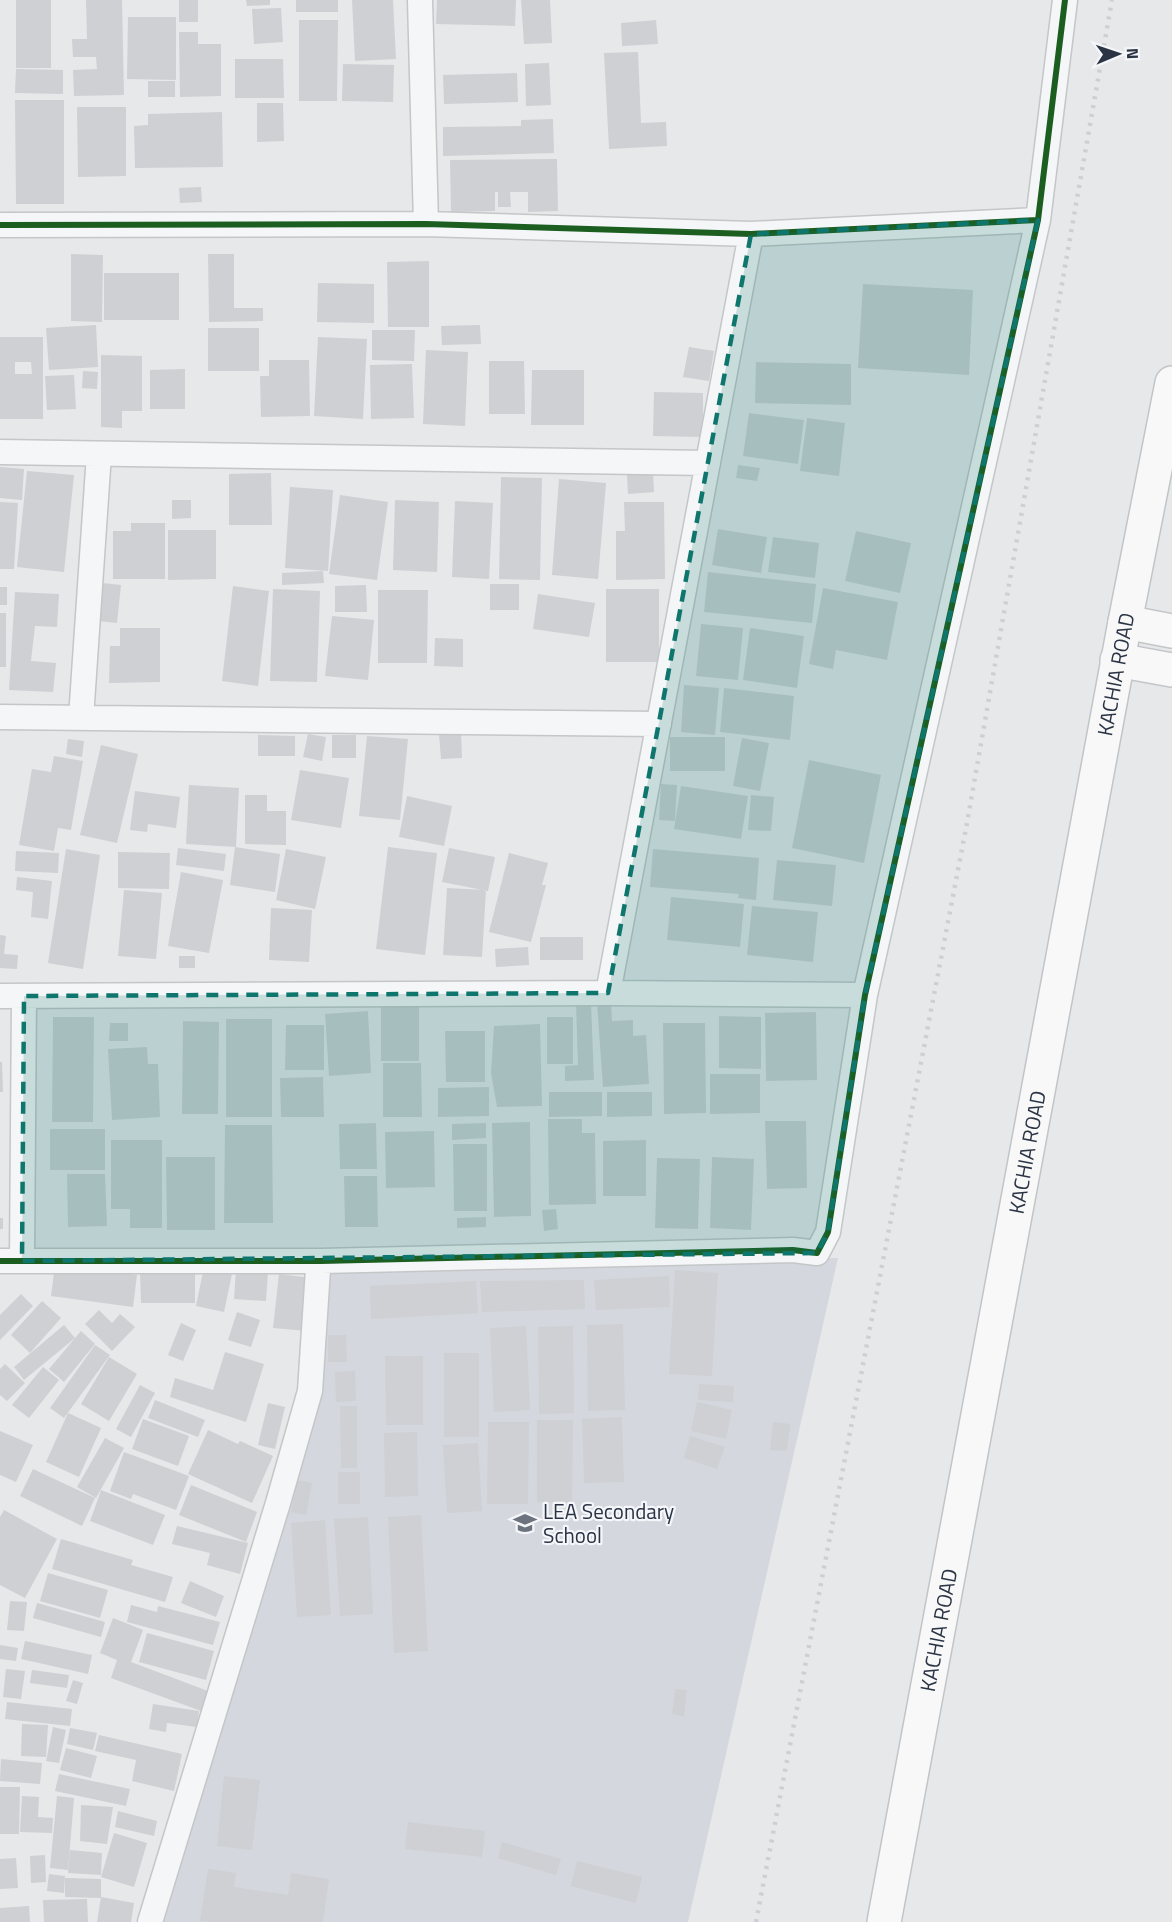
<svg xmlns="http://www.w3.org/2000/svg" width="1172" height="1922" font-family="'Titillium Web',sans-serif">
<style>
.built{fill:#d4d7dd}
.building{fill:#ced0d3;fill-rule:evenodd}
.lines{fill:none;stroke-linecap:round;stroke-linejoin:round}
.street-casing{stroke:#c4c6c8;stroke-width:27}
.secondary-casing{stroke:#c4c6c8;stroke-width:36}
.primary-casing{stroke:#c2c5c8;stroke-width:36}
.street{stroke:#f5f6f7;stroke-width:24}
.secondary{stroke:#f8f8f8;stroke-width:33}
.primary{stroke:#f8f8f8;stroke-width:33}
.rail{stroke:#cecfd2;stroke-width:4.5;stroke-dasharray:3 6;stroke-linecap:butt}
.cycleway-casing{stroke:#f4f6f9;stroke-width:10}
.cycleway{stroke:#1b5e20;stroke-width:6}
.marked{fill:#0f766e;fill-opacity:0.2;stroke:#0f766e;stroke-width:4.5;stroke-dasharray:12 8;stroke-linejoin:round}
.labels{text-anchor:middle;dominant-baseline:central;stroke-width:4.5;stroke-linejoin:round;paint-order:stroke}
.street-label{font-size:21px;fill:#2b3445;stroke:#f4f6f9}
.poi-label{font-size:21px;fill:#2b3445;stroke:#f4f6f9;text-anchor:start}
</style>
<rect width="100%" height="100%" fill="#e6e8ea"/>
<path class="built" d="M838,1258L688,1922H142L299,1433L318,1269Z"/>
<path class="building" d="M16,0H51V68H16Z
M86,0H122L124,95L74,96L73,70L97,69L96,57H73L72,39H87Z
M179,0H198V22H179Z
M246,0H270V5L247,6Z
M296,0H338V12H296Z
M352,0H393L396,59L355,61Z
M437,0H516L515,26L436,24Z
M521,0H550L552,43L524,44Z
M281,8L283,42L254,44L252,9Z
M128,17H176V80L127,79Z
M299,20H338L337,101H299Z
M656,20L658,44L622,46L621,23Z
M179,32H198V44H221V96L180,97Z
M638,52L641,123L666,122L667,146L609,149L604,53Z
M235,59H283L284,98H235Z
M549,63L551,105L526,106L525,64Z
M343,64L394,65L393,102L342,101Z
M16,69L63,70V94L15,93Z
M517,73L518,102L444,104L443,75Z
M148,81H175V97H148Z
M15,100H64V204H16Z
M257,103H283L284,141L257,142Z
M77,107H126V176L78,177Z
M222,112L223,167L135,168L134,126L148,125V114Z
M553,119L554,153L443,156V127L521,126V120Z
M557,159L558,211L528,212V192H510L511,207H498V192H495V211L451,212L450,160Z
M201,187L202,202L180,203L179,188Z
M71,254L103,255L102,322L71,321Z
M208,254H234V308H263V321L209,322Z
M429,261V327H388L387,262Z
M104,273H179V320H104Z
M318,283L374,284V323L317,322Z
M863,284L973,290L969,375L858,368Z
M96,325L98,367L49,370L46,328Z
M480,325L481,344L442,345L441,326Z
M208,328H259V371H208Z
M372,330H415L414,361L372,360Z
M0,337H43V419H0ZM15,362H31L32,374H15Z
M318,337L367,339L363,419L314,416Z
M689,347L714,351L709,381L683,377Z
M426,350L468,352L465,426L423,424Z
M101,355L142,356V411H122V428L101,427Z
M269,360H309L310,416L261,417L260,376H269Z
M489,361H524L525,414H489Z
M756,362L851,364V405L755,403Z
M412,364L414,418L371,419L370,365Z
M185,369V409H150V370Z
M532,370H584V425H531Z
M83,371L98,372L97,389L82,388Z
M74,375L76,409L47,410L45,376Z
M654,392L703,393V437L653,436Z
M749,413L804,420L798,464L743,456Z
M807,418L845,423L839,476L800,471Z
M738,465L760,468L757,481L736,478Z
M0,467L24,469L22,500L0,498Z
M27,471L74,475L64,572L17,567Z
M271,473L272,525H229V474Z
M653,473L654,492L628,494L627,475Z
M501,477L542,478L540,580L499,579Z
M559,479L606,483L598,579L552,575Z
M290,487L333,490L328,571L285,568Z
M340,495L388,502L377,580L329,574Z
M172,500H191V518L172,519Z
M395,500L439,502L437,572L393,570Z
M455,501L493,503L489,579L452,577Z
M0,502L18,503L14,569H0Z
M624,502H664L665,579L616,580V531H625Z
M131,523H165V579H113V531H131Z
M718,529L767,537L761,573L712,565Z
M168,530H216V579L168,580Z
M856,531L911,543L900,593L845,581Z
M773,537L819,543L815,578L768,572Z
M323,571L324,583L282,585V573Z
M708,572L816,584L812,623L704,612Z
M102,583L121,585L117,623L98,621Z
M490,584H519V610H490Z
M366,585L367,612H335V586Z
M233,586L269,591L258,686L222,681Z
M0,587H7V605H0Z
M823,588L898,602L887,660L836,650L833,669L809,664Z
M273,589L320,591L317,682L270,681Z
M606,589H659V662H606Z
M378,590H428L427,663H378Z
M15,592L59,594L57,627L35,626L31,661L56,663L53,692L9,690Z
M538,594L595,603L589,637L533,629Z
M0,613H6V667H0Z
M332,616L374,620L368,680L325,676Z
M701,624L743,628L738,680L696,676Z
M120,628H160V682L109,683L110,646H120Z
M750,628L804,636L797,688L743,680Z
M435,638L463,639V667L434,666Z
M684,685L719,688L715,735L681,732Z
M724,688L794,696L790,740L720,732Z
M461,733L462,758L441,759L439,734Z
M308,734L326,737L322,761L303,757Z
M258,735L295,736V756H258Z
M332,735H356V758H332Z
M367,736L408,739L400,820L359,816Z
M670,737H725V771H670Z
M742,738L769,743L760,791L733,786Z
M68,739L84,741L82,757L66,754Z
M101,745L138,754L117,843L80,835Z
M54,756L83,761L71,830L58,828L54,851L19,845L32,769L51,772Z
M809,760L881,775L864,863L792,848Z
M300,770L349,778L341,828L291,820Z
M661,784L677,785L675,821L659,820Z
M189,785L239,788L236,847L186,844Z
M681,786L748,796L741,839L674,829Z
M135,791L180,797L176,828L148,824L147,832L130,830Z
M245,795H267V811H286V845L245,844Z
M751,795L774,797L771,831L748,830Z
M407,796L452,806L444,846L399,837Z
M235,847L280,854L275,892L230,885Z
M388,847L437,853L425,955L376,949Z
M178,848L226,854L224,871L176,865Z
M449,848L495,857L488,891L442,882Z
M66,849L100,855L83,969L48,963Z
M286,849L326,857L315,909L276,900Z
M653,849L759,858L756,900L738,898L739,894L650,887Z
M16,851L59,853L58,873L15,871Z
M118,852L170,853L169,889L118,888Z
M509,853L548,863L542,885H546L531,942L489,932Z
M777,860L836,865L832,906L773,900Z
M181,872L223,880L209,953L168,946Z
M17,877L52,881L48,919L31,917L33,892L16,890Z
M447,888L486,890L482,957L443,955Z
M124,890L162,893L156,959L118,956Z
M671,897L744,904L740,947L667,940Z
M752,906L818,912L813,962L747,955Z
M271,908L312,910L309,962L269,960Z
M0,935L6,936L4,954L18,955L17,969L0,968Z
M540,937H583V960H540Z
M528,947L529,965L496,967L495,949Z
M179,956H195V968H179Z
M611,1002L612,1021L633,1020V1036L646,1035L649,1084L603,1087L597,1003Z
M591,1003L594,1080L565,1081V1066L578,1065L576,1004Z
M381,1005L419,1006V1061H381Z
M368,1011L371,1073L329,1076L325,1014Z
M816,1012L817,1080L766,1081L765,1013Z
M719,1016L761,1017V1069L719,1068Z
M53,1017H94L93,1122H52Z
M547,1017H573V1064H547Z
M226,1019H272V1117H226Z
M183,1021L219,1022L218,1114H182Z
M110,1023H128V1041H109Z
M663,1023H705L706,1113L664,1114Z
M540,1024L542,1106L497,1107L491,1073L494,1026Z
M286,1025H324V1070H285Z
M445,1031H485V1082H446Z
M147,1047L148,1064H158L160,1117L112,1120L108,1049Z
M0,1062H2L3,1092H0Z
M383,1063H421L422,1117H383Z
M710,1074H760V1113L710,1114Z
M323,1077L324,1117H281L280,1078Z
M489,1087V1116L438,1117V1088Z
M549,1092H602V1116L549,1117Z
M607,1092H652V1116L607,1117Z
M548,1119H582V1133H595L596,1204L549,1205Z
M765,1121H806L807,1188L767,1189Z
M530,1122L531,1216L494,1217L492,1123Z
M376,1123L377,1169H340L339,1124Z
M486,1123V1138L452,1140V1124Z
M225,1125H272L273,1223H224Z
M50,1129H105V1170H50Z
M434,1131L435,1187L386,1188L385,1132Z
M111,1140H162V1228H130V1209H111Z
M646,1140V1196H603V1141Z
M453,1144H487V1211H454Z
M166,1157H215V1230H167Z
M712,1157L754,1159L751,1230L710,1228Z
M657,1158L700,1159L698,1229L655,1228Z
M67,1174H105L107,1226L68,1227Z
M344,1176H377L378,1227H345Z
M556,1209L558,1229L544,1231L542,1210Z
M486,1217V1227L457,1228V1218Z
M0,1218H3V1229H0Z
M55,1265L137,1275L133,1307L51,1296Z
M204,1267L232,1274L224,1312L196,1306Z
M236,1269L268,1272L266,1301L234,1299Z
M675,1270L718,1273L712,1376L669,1374Z
M140,1273H195V1303H141Z
M279,1274L312,1278L307,1331L273,1328Z
M669,1276L670,1307L596,1310L594,1280Z
M584,1280L585,1309L482,1312L480,1281Z
M476,1281L478,1313L371,1319L370,1286Z
M21,1294L33,1306L0,1340V1315Z
M42,1301L61,1318L30,1353L11,1335Z
M99,1310L112,1323L120,1314L135,1327L112,1351L85,1324Z
M237,1312L260,1320L251,1347L228,1340Z
M181,1323L196,1330L183,1361L168,1355Z
M623,1324L625,1410L588,1411L587,1325Z
M64,1325L75,1338L24,1380L14,1367Z
M526,1326L530,1410L494,1412L490,1328Z
M573,1326L574,1413L539,1414L538,1327Z
M81,1331L95,1344L64,1382L49,1369Z
M328,1335H346L347,1362H328Z
M95,1345L110,1355L64,1418L50,1408Z
M225,1352L264,1364L246,1422L170,1397L175,1378L213,1390Z
M444,1353H479V1437H444Z
M385,1356H423V1425H386Z
M109,1357L137,1374L109,1421L81,1404Z
M5,1364L25,1383L7,1401L0,1395V1369Z
M43,1367L59,1380L29,1418L12,1405Z
M355,1371L356,1401L336,1402L335,1372Z
M699,1384L734,1386L733,1402L698,1400Z
M140,1385L155,1393L131,1437L116,1429Z
M155,1400L205,1420L198,1437L148,1418Z
M697,1402L732,1410L726,1439L691,1431Z
M268,1403L285,1407L275,1449L258,1445Z
M340,1406H357V1468H341Z
M68,1413L101,1428L79,1477L46,1462Z
M622,1417L624,1482L584,1483L582,1419Z
M143,1419L189,1436L178,1466L132,1449Z
M537,1420H573L572,1503L537,1502Z
M488,1422H529L528,1504H487Z
M773,1422L790,1424L787,1451L770,1450Z
M208,1430L238,1444L240,1441L273,1456L252,1503L188,1474Z
M0,1431L33,1445L16,1482L0,1475Z
M417,1432L418,1496L385,1497L384,1433Z
M690,1436L725,1447L717,1469L684,1458Z
M105,1438L124,1448L96,1498L77,1487Z
M478,1443L482,1511L447,1513L443,1445Z
M124,1452L189,1476L176,1510L133,1494L131,1499L110,1491Z
M33,1469L95,1498L82,1526L20,1496Z
M338,1472H360V1504H338Z
M297,1480L312,1483L306,1515L291,1512Z
M191,1485L257,1512L246,1542L179,1515Z
M101,1490L165,1515L153,1545L90,1521L98,1499L100,1500L98,1499Z
M4,1510L57,1539L25,1598L0,1585V1517Z
M421,1515L428,1651L394,1653L388,1517Z
M368,1517L373,1614L340,1616L334,1519Z
M325,1520L331,1615L297,1617L291,1523Z
M177,1526L248,1543L240,1574L207,1565L210,1553L172,1544Z
M61,1539L133,1560L131,1565L173,1577L165,1602L52,1569Z
M48,1573L108,1590L100,1618L40,1601Z
M190,1581L224,1596L216,1617L181,1603Z
M10,1601L27,1602L24,1631L7,1630Z
M37,1603L105,1622L101,1637L33,1618Z
M131,1605L157,1612L158,1606L220,1622L213,1645L127,1622Z
M113,1618L143,1630L131,1662L208,1691L201,1711L111,1678L117,1660L100,1653Z
M147,1633L214,1651L206,1680L139,1662Z
M25,1641L92,1655L88,1674L21,1659Z
M0,1645L18,1648L16,1661L0,1659Z
M6,1669L25,1671L21,1699L3,1697Z
M32,1670L69,1675L67,1688L30,1683Z
M73,1680L83,1683L77,1704L66,1701Z
M675,1689L687,1690L684,1716L672,1714Z
M7,1702L72,1709L70,1726L5,1719Z
M153,1704L199,1711L197,1727L167,1723L166,1732L149,1729Z
M22,1724L48,1725L46,1757L21,1756Z
M53,1727L66,1730L59,1763L46,1761Z
M70,1728L97,1733L93,1750L67,1744Z
M99,1735L182,1754L174,1791L132,1781L136,1760L95,1751Z
M66,1748L97,1756L91,1778L60,1770Z
M1,1759L42,1763L40,1784L0,1781Z
M59,1774L130,1789L126,1806L55,1791Z
M224,1776L260,1780L252,1850L217,1846Z
M0,1787H20L19,1834H0Z
M22,1796L39,1797L38,1817L53,1818L52,1833L20,1832Z
M57,1796L74,1798L68,1870L50,1868Z
M81,1805L113,1807L107,1844L80,1841Z
M118,1811L157,1821L154,1836L115,1827Z
M408,1822L485,1831L482,1857L405,1849Z
M114,1833L147,1843L134,1887L101,1877Z
M502,1842L561,1859L556,1875L498,1858Z
M70,1850L102,1853L101,1875L68,1873Z
M45,1855L46,1882L31,1883L30,1856Z
M16,1858L18,1888L0,1889V1859Z
M577,1861L642,1877L636,1903L571,1886Z
M208,1869L236,1873L234,1887L288,1895L291,1873L329,1879L323,1922H209L200,1921Z
M49,1874L65,1876L64,1893L47,1891Z
M65,1878L101,1879V1898L65,1897Z
M101,1897L134,1903L131,1922H97Z
M87,1899L88,1922H44L43,1900Z
M29,1906L30,1922H0V1908Z"/>
<g class="lines">
<g class="street-casing">
<path id="street" d="M420,0L426,224
M0,225L426,224L751,234L1038,220
M0,452L708,463
M0,717L659,724
M81,718L99,454
M608,993L751,234
M0,996L608,993L865,995
M0,1261H321L793,1250L817,1253L828,1232L865,995L1038,220L1065,0
M22,1261L24,996
M150,1922L278,1503L310,1391L318,1269L321,1261"/>
</g>
<g class="secondary-casing">
<path id="secondary" d="M1125,622L1172,631
M1117,660L1172,670"/>
</g>
<g class="primary-casing">
<g id="primary">
<path id="s1" d="M884,1922L1125,622L1172,383"/>
</g>
</g>
<use href="#street" class="street"/>
<use href="#secondary" class="secondary"/>
<use href="#primary" class="primary"/>
<path class="rail" d="M756,1922L967,823L1112,0"/>
<g class="cycleway-casing">
<path id="cycleway" d="M0,225L426,224L751,234L1038,220
M0,1261H321L793,1250L817,1253L828,1232L865,995L1038,220L1065,0"/>
</g>
<use href="#cycleway" class="cycleway"/>
</g>
<path class="marked" d="M1038,220L865,995L828,1232L817,1253L22,1261L24,996L608,993L751,234Z"/>
<defs>
<g id="school-bare" transform="scale(1.8)"><path d="M0-5L7-2L0 1L-7-2ZM-4 1L0 2.5L4 1V4Q0 6-4 4Z" fill="#6c737f" stroke="#f4f6f9" stroke-width="2.5" paint-order="stroke"/></g>
</defs>
<g fill-rule="evenodd">
<use href="#school-bare" x="525" y="1523"/>
</g>
<g class="labels">
<g class="street-label">
<text stroke="none"><textPath href="#s1" startOffset="1269">KACHIA ROAD</textPath></text>
<text stroke="none"><textPath href="#s1" startOffset="783">KACHIA ROAD</textPath></text>
<text stroke="none"><textPath href="#s1" startOffset="297">KACHIA ROAD</textPath></text>
</g>
<g class="poi-label">
<text x="543" y="1511">LEA Secondary<tspan x="543" dy="24">School</tspan></text>
</g>
</g>
<g transform="translate(1118 54) rotate(88)" stroke="#f4f6f9" stroke-width="4.5" paint-order="stroke">
<path d="M0-4.5L10 22L0 15L-10 22Z" fill="#2b3445"/>
<text y="-9" font-size="16" font-weight="bold" text-anchor="middle" fill="#2b3445">N</text>
</g>
</svg>
